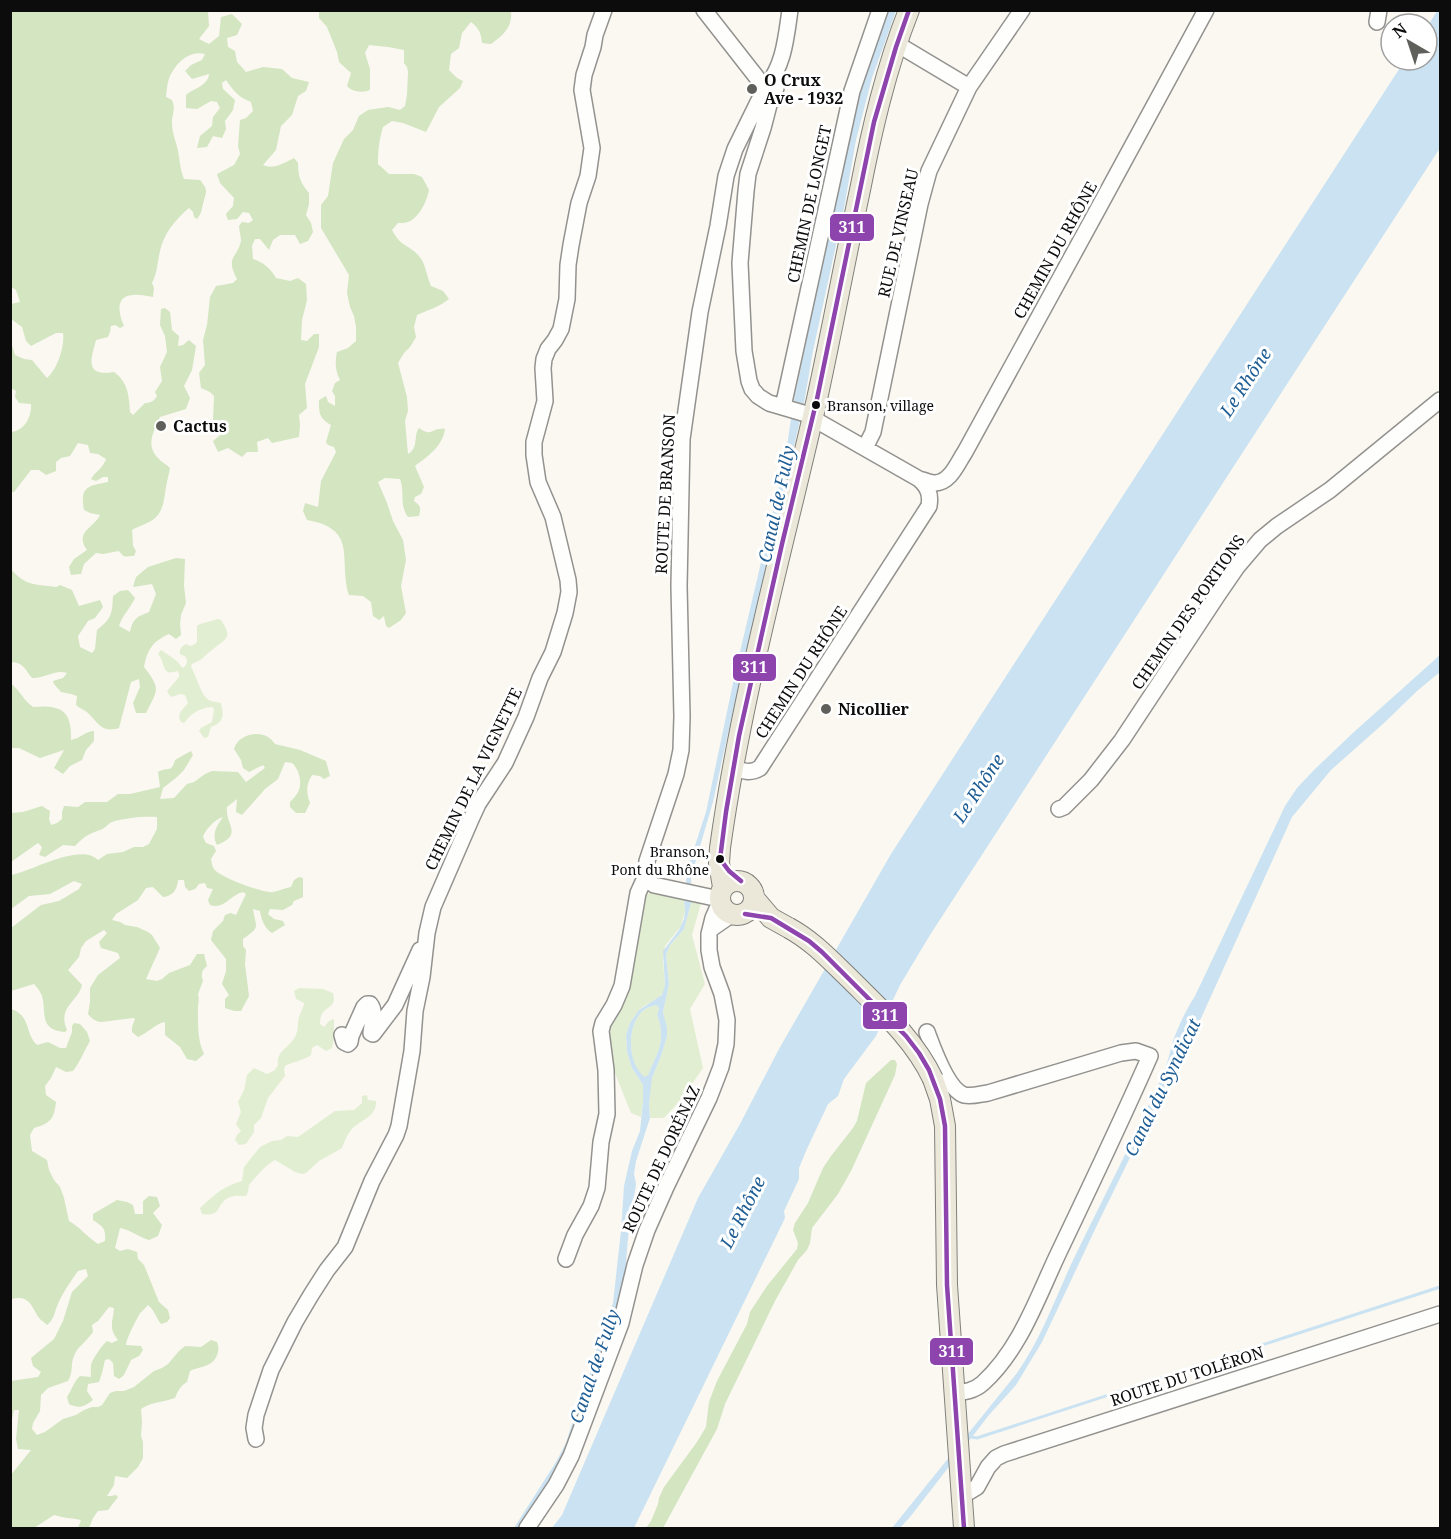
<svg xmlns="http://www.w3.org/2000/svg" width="1451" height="1539" font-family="'Noto Serif',serif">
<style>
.green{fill:#e2eed2}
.forest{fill:#d3e5c1}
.water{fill:#cae2f2;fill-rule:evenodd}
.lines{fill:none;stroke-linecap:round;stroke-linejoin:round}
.stream{stroke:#cae2f2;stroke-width:3}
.minor-casing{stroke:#93928f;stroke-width:18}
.major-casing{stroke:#80807c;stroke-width:22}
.minor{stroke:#fefefd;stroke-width:15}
.major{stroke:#ebe7d9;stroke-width:20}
.major-bridge-casing{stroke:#80807c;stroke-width:22;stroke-linecap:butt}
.major-bridge{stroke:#ebe7d9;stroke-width:20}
.bus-1-casing{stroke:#fff;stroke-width:9}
.bus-1{stroke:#8e44ad;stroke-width:4.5}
.poi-dot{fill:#5f5f5c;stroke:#fff;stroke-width:2}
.bus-dot{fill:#0c0c0c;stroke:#fff;stroke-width:2}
.labels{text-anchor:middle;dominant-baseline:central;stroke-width:6;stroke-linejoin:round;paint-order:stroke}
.bus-label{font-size:14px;fill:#0c0c0c;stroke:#fff;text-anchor:start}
.poi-label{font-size:16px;font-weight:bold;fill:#0c0c0c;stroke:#fff;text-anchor:start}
.street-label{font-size:16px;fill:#0c0c0c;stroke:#fff}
.water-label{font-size:18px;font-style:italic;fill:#1e5e95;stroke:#fff}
.line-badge{stroke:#fff;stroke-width:2}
.badge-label{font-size:16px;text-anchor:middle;font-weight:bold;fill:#fff}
</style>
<rect width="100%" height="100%" fill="#faf8f1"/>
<path class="green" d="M218,619L221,620C234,639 225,639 212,650C203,657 204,659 192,664L191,667C197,676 201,698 211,701C214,702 218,702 221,703C224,716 224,722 211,727L208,737L204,738L199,731L201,728L212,722L214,709L212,707C207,707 198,710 194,713C190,715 187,720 184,723L181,722C176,713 183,710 188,703L185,695L180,694L172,697L169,695L167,691L179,677V673L177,671C161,677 166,663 158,654L161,650C163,651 176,660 178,662C180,664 181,667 183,668L186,665L187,661L186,657L180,654C179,649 182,646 186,644C191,647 193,646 197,642V626L200,624Z
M652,892L684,898L685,911L681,926L665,946L663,961L665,985L664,991L660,997L644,1006L639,1010L630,1023L626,1035L627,1052L632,1068L643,1085V1101L641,1117L631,1113L606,1051L605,1031L642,897Z
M692,900L701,903L692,935L705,984L690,1009L703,1068L681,1100L664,1118H650L649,1104L650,1087L652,1078L661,1056L667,1036L663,1012L669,983L666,955L670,945L684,929Z
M299,988L323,989L333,993C338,1012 320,1003 320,1024L324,1027L329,1021L334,1019V1039L332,1048L326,1051L317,1045L312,1048L311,1055C303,1061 294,1061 285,1066L284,1070L285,1076L268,1098L261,1118L254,1125V1132L246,1144L239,1145L235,1140L237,1135L241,1131L236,1124L241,1112L238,1102L244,1090L247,1075L254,1068L267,1074L275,1070L278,1065C276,1051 289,1048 295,1037C299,1030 297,1023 299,1017C301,1011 303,1009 304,1003L296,999L294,991Z
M656,1005L659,1008L657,1015C667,1039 657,1054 648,1075L645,1078C626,1064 626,1019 647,1008C649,1007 654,1006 656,1005Z
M367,1095L368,1100L376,1101C377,1117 360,1120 351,1130C347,1135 344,1142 342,1148L319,1161L306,1173L302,1174L295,1172L275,1160C264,1166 257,1176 249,1185L248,1192L246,1196C241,1196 235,1195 230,1197C214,1204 224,1217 202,1214L200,1208C216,1194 220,1188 242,1181L244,1167L260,1147L272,1141L281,1140L287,1136L298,1137L335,1111L354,1110L362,1103V1096Z"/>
<path class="forest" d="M11,10L208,11L209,26L199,39L209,44L219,36L221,17L232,14L242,24L237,35L227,38L228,47L235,51L237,62L246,72L263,67L282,69L292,78L309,82L306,91L298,96L292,115L281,126L276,150L263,165C273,170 284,163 294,158L298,163C298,175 300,183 309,193V204L306,215L311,223L313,232L308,241L300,244L295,235H280L273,240L269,250L260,239H255L252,246L253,259C264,263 270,268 276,278L290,281L298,278L306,284L307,300L302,320L301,340L307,341L314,334H319V347L305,384L307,408L299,415L300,425L299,437L272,443L268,438L257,442L258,452H247L242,457L228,448L218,452L213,441L224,432L213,421L214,396L210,392L201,388L199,373L205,365L203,340L207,325L210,297L216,286L233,283L237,279C225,256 237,259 241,241C241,236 239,230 239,226L242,222L249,223L253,220L249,213L243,212L237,219L228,220L226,214L233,206L234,198L220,183L217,174L234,165L240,154L238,146L240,120L246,118L253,111L251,102C238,97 234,91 226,80L222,83L223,89L235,100L233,110L225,121L226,129L222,138L213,136L207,147L197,148L200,136L212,126L213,117L220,108L217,102L211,101L197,109L186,108V95C194,88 208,86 209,74L192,79L185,71L191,65L202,60L205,54C190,50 178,61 171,74C167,81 167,90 166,97L172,100C176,111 172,112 172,123C172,133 176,141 178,151C180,160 180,170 184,179L200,180C209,191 206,191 203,204C201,211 202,213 197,219L194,217L193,212L189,208C175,220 164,233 160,251C157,263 158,271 152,283L154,288L153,297C146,296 139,294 133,295C114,296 119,315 124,326L120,328L115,325L111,326L110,332L108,337L96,340C91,359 84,377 114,372C128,382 129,396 130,412L133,415L145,403C151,403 154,401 157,396L155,392L162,381L160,367L167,352L165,336L160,325L161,309L165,308L170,312L172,330L179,336L178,346L183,345L189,340L196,346L192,370L184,386L190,398L186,409L160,417C154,431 145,445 158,458C161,462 166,464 170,468C169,474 167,480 166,487C164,498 164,511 154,519C147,524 139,526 132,530L133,546L136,551L134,556C125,556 125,559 119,551L103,554L96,553L84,564L81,574L71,575L69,567L74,559L87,550C74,532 94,528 100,515L90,513L84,510C80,487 87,486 108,482V477H103L96,481L91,479C95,472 104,467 106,459L98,454L90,453L88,445L78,443L70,456L61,458L56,462V471L46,475L39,470H31L14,492H11V432C24,431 32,417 31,404L19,403L15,397L16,391L11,388V342L15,355L24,359L32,360L47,378C57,370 65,346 63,333H56L31,346L26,341L22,327L11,319V304L20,302L16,290L10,286Z
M319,11L511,10C513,27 503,35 491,44L482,43C481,33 479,28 471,22L462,33L459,48L451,54L449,70L457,78L463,81L460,88L439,107L426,132L403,123L392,121L383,127C379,140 378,151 378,164L389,174H414L422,177L429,190C427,201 419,218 408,222C405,223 401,223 398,223L392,230C401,247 406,243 417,254C426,262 426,275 431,286L443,291L449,299C439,307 428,310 417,315L414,327L416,337L410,347L404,353L398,363L407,397L408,411L405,421L408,454C419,448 413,436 419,428C433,438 431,427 445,429C443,446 428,456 415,466L424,487L421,494L415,497L414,501C421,506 421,508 419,516L408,517C399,505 405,492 400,479L385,478L378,482L387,503L393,521L403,540L406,560L401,586L406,613L401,620L389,628L386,626L384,616L379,620L373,616L371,602L363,596L349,595C338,560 359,529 307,520L303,511L305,503L318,507L321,481L336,452L334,447L328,445L326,442L331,425C319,418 319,413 319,400L326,396L328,402L335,406V396L332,391L335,383L340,380C335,370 335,363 337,352L348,348L356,341V327L354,316L350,307L347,293L349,275L321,228V205L328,196L333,163L344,139L353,130L359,116L368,110L388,107L400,110L405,106L407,95L408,72L407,67L404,63V50L388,47L369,45L365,53L370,69V90C362,93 352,92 347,86L351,73L339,62L337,52L327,27L319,18Z
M176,558L185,559L184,586L186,603L181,615L180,624L181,635L176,639L169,634C153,641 147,650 144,667C161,689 158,689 146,713H136L133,703L140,687L139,679L131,682L119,728C102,733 99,724 89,714C86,710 80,709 76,705L77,696L71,694L61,692L54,684L53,681L63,678L67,673C55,669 44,679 32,678C24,668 24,663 11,662V569C25,586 35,584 56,587L60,585L72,590L79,606L100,600L103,607L95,618L88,621L78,636L80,647L92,653L95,649L97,630C112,618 112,614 113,596L120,591L128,590L135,598C130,609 123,614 119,626L130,632C133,618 137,617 149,612L156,594L152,584L133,587L136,577L148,567Z
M10,683C20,690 23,700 33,707C48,706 67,705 70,725C71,730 71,735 71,740C81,738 84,732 94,731V741L86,750L82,760L70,766L63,774L54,768L64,750L40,758L19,748H11Z
M255,734C264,734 269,736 275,744L300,750L326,761L330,776L324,779L320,776L312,775C306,785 306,792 310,803L305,813H296L290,807V802C293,799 297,795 299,790C302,781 299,769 292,763L285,762L278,779L265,789L242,815L236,812L237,799L227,807C225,825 244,834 217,845C211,834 217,826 223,817C215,819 205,830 203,837L206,843L214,846L216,851L211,859C212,864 212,868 216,871C223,878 265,894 273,892C279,891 285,888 291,887L294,880L299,877L303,878V897L294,901L292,905L283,910L270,909L268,914L274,919L283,921L285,925L272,933C265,929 261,919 260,911L253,909C256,929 261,926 243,939V946L246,950L245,964L249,996L241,1011H234L225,1008V999L229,995L222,984L226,971V959L211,940L213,931L223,921L225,915L231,913L236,915L246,894L243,892C230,895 224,910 210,905L208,900L213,889L207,888L205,883L199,884L195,889L189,891L185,887L184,880H178C177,890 173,896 163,897L153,887L146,888L138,900L116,914L112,920L120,922L125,925L137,927L148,932L152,935L160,948L146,979L157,981L162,979L169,973L190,965L197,954H204L207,966C201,971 201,974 203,981L198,994C200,1001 197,1006 198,1014C198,1028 198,1041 204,1054L196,1061L187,1059L180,1047L165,1035V1022C156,1023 148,1033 138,1037L132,1032V1027L135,1019L133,1018L101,1022C95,1021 92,1019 88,1014L90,1002V988L98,975L120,958L118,953L101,948L99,942L107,933L104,930L86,941L81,948L79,957L68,970L82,985C78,1002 57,1007 67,1030L65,1032C35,1030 49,1006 40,992C39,989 36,987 34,984L11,991V928L41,905L59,901L79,889L82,884L74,881L50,894L29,896L11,909V875C32,871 81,842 98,860L107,854L123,852L134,847H143L149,844L157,829V817C144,816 124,818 112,822C107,824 105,829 100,830C88,834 85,836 75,846L63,845L45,857L39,855L42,847L38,843L11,862V813L23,812L42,806L50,811L49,819L51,825L57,823L62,819V812L64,806L78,807L85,802H107L118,794H130L160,787L158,772C168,766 171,774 175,760L191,751L193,755L184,770L177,777L163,788L160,799L174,798L187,784L194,782L205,774L212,771L238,772L246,782L265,768L263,765L249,772L243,768L241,760L234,749C237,739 246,735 255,734Z
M11,1009C14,1010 17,1011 20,1014C29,1021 27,1036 37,1045L48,1042L60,1048H66L72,1032V1026L74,1023L80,1024L87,1032L90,1041C84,1051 80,1062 73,1071L66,1072L56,1067L51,1078L45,1086L46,1095L56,1102C54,1119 51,1123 34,1128L30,1135L32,1151L47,1160L49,1170L54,1180L60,1187L64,1198L69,1221C80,1227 87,1237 98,1244L105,1241C106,1228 103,1227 93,1220V1214L117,1200L127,1202L133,1205L135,1214H143V1201L149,1196L157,1197L160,1206L153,1213L162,1225L158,1236L149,1240C139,1237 131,1230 120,1228L115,1248L120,1251L128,1249L137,1252L138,1259L144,1265L159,1302L168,1310L170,1318L167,1322L161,1324C156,1317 154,1310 148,1305C145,1309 140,1312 138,1317C135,1322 126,1340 126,1345L141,1346L143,1350L139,1356L131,1360L124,1375L119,1379L114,1376L113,1363L109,1359L105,1360L102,1373L99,1382L88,1384L87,1391L93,1400C84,1407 79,1409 69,1404L67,1397C72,1390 74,1381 80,1376L91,1377C91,1373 90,1366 92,1362C95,1356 102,1345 107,1341L112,1343L118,1340C108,1328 113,1322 114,1308L109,1307L98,1321L92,1325L93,1332C88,1340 77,1347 74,1356C70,1365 74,1370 68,1381L48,1388L41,1395L40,1411L33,1423L32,1429L37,1435L45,1432L63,1419L76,1415L84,1410L92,1407H98L102,1405L110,1393L116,1391H124L134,1387L154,1371L162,1368L168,1364L179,1351L185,1346L201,1347L211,1340L217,1342C221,1351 216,1363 205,1366C199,1368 196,1368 190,1371L187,1382C180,1386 178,1391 175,1398C164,1402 150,1402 141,1409L142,1422L141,1436L143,1442V1458L138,1467L127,1478L115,1476L114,1485L107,1496H111L116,1495L118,1497L108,1510L98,1511L93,1518L89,1528H78L81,1520C72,1518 63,1518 54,1515L34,1528H11V1475L31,1450L18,1449L16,1439L19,1410H14L11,1424V1381L38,1377L41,1372L33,1366L31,1358L54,1339L63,1321L72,1292L88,1276L86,1269L78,1271C71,1281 63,1292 58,1304C54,1312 55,1319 47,1325C44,1322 39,1319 37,1315C30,1302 27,1295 11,1299Z
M891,1060H895L897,1064L895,1075L851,1171L838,1194L812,1228L810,1243L807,1250L798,1260L775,1301L725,1404L717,1429L663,1528H646L651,1521L658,1504L659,1498L664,1487L697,1442L706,1427L709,1402L717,1381L747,1324L750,1312L767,1286L797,1249L798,1243L793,1230L795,1223L808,1203L823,1168L831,1156L853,1128L857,1121L866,1083Z"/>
<path class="water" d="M888,11H896L872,78L856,140L844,208L813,351L804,403L728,733L713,802L691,877L692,900L684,929L670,945L666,955L669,984L663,1012L667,1028V1036L661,1056L652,1078L649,1104L650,1118L636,1161L634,1174L636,1184L628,1238L623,1301L571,1445L522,1528H514L556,1462L566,1443L577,1408L589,1377L593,1359L613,1303L621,1231L624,1186L632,1151L640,1131L643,1101V1085L632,1068L627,1052L626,1035L630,1023L639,1010L662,995L665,985L663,951L679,930L684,919L685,911L684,898L688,867L706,812L736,669L782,473C788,446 790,421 795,395L852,122L865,78ZM656,1005L659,1008L657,1015C667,1039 657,1054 648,1075L645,1077C626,1064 626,1019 647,1008C649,1007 654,1006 656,1005Z
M1437,11H1440V148L930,935L900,985L876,1036L844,1079L838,1096L828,1104L806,1151L799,1168V1179L784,1211L785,1218L634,1528H552L562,1515L698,1198L740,1124L779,1049L891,854L1405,60H1427V27Z
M1440,655V672L1417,691L1384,723L1331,770L1292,817L1188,1047L1186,1051L1178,1055L1172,1072L1098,1223L1042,1342L1016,1385L989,1415L910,1517L900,1528H892L1017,1373C1043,1336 1057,1293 1076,1254C1105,1195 1135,1136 1162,1076C1167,1065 1170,1053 1173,1041C1179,1025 1186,1010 1195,996L1285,806L1297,788L1315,769L1354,732Z"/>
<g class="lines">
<path class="stream" d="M971,1437L977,1438L1440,1287"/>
<g class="minor-casing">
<path id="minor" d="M704,10L765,88
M1377,22L1379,10
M897,44L969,87
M770,82L775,84L776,88L770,101L763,128L748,174L746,191L740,263L744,351L749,381L752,389L758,396L769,403L813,416
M783,407L852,91L880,10
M865,448L873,432L920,204L929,171L969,87L1022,10
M919,479C924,480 929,483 934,483C950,484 958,462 965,452L1098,209L1206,10
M734,768C744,771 750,774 760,768L929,506C931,494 928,487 919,479L812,418
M1059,809L1064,807L1091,780L1122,740L1217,596L1237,567L1260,540L1277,526L1330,490L1440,400
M719,899L654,885L647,880L646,870L647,861L676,774L681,750L682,716L679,586L682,439L700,312L718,226L726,176L735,149L765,88C784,66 786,38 790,10
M711,929L731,915
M927,1032C933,1048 947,1089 964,1095C972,1097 980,1094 988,1093L1121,1053L1136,1051L1150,1056C1121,1122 1090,1187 1059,1252C1037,1298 1021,1348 983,1383C974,1391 965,1392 954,1393
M342,1035L344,1042L348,1044L350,1042L351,1036L364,1007L367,1004H370C376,1011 372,1024 371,1033L373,1034L395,1005L420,950
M566,1259L575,1235L591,1206L597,1188L601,1142L607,1114L606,1070L601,1031L603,1023L614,1005L622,986L638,893L643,882L647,880
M256,1439L254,1428L256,1415L271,1370L295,1322L311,1295L327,1270L345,1247L372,1181L396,1135L399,1126L412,1051L415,1011L422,977L427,933L433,907L472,817L478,804L505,763L526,717L540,678L553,652L565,613L569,592L568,580L553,517L538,482L534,455V442L545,401L543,368L544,359L548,349L555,340L561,329L567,299L568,265L571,245L579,203L588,176L592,148L582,90L584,75L593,47L595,35L604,10
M962,1496L977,1487L988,1467L996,1458L1004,1454L1440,1314
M527,1528L556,1485L571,1456L621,1323L635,1265L647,1230L666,1187L709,1098L721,1067L726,1044L727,1020L722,994L712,967L709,950V934L713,918L720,902"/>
</g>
<g class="major-casing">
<path id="major" d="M720 898a17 17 0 1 1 34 0a17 17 0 1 1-34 0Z
M723,887L719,863L720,848C741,696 783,548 817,399C832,330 845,260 860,190C872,129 886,68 909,10
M754,898L771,918L789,928
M933,1079L940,1099L945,1126L947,1285L964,1528"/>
</g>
<use href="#minor" class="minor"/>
<use href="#major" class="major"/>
<g class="major-bridge-casing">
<path id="major-bridge" d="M789,928C813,941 831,961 850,979C881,1010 914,1039 933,1079"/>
</g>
<use href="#major-bridge" class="major-bridge"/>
<g class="bus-1-casing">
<path id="bus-1" d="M741,881L729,871L720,859L726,812L739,736L782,544L817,399L874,122L896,47L909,10
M745,914L771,918L809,941L822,952L906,1036L919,1053L929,1070L940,1099L945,1126L947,1285L964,1528"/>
</g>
<use href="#bus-1" class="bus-1"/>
</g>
<g class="poi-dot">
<circle cx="752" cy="89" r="6"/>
<circle cx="161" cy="426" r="6"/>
<circle cx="826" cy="709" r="6"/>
</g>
<g class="bus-dot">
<circle cx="816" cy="405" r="5"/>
<circle cx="720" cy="859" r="5"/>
</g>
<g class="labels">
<g class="bus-label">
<text x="827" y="405">Branson, village</text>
<text x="709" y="851" text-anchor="end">Branson,<tspan x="709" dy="18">Pont du Rhône</tspan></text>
</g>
<g class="poi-label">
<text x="764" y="80">O Crux<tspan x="764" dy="18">Ave - 1932</tspan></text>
<text x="173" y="426">Cactus</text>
<text x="838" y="709">Nicollier</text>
</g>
<g class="street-label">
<text transform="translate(809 204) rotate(-78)">CHEMIN DE LONGET</text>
<text transform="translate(898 233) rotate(-77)">RUE DE VINSEAU</text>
<text transform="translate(1055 250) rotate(-61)">CHEMIN DU RHÔNE</text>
<text transform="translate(665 494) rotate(-87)">ROUTE DE BRANSON</text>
<text transform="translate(1188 612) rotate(-55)">CHEMIN DES PORTIONS</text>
<text transform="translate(801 672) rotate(-57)">CHEMIN DU RHÔNE</text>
<text transform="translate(473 779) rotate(-64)">CHEMIN DE LA VIGNETTE</text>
<text transform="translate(661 1159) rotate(-65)">ROUTE DE DORÉNAZ</text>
<text transform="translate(1187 1376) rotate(-18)">ROUTE DU TOLÉRON</text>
</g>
<g class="water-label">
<text transform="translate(1245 382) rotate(-57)">Le Rhône</text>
<text transform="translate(776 504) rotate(-78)">Canal de Fully</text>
<text transform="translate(978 788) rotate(-57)">Le Rhône</text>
<text transform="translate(1162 1087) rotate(-64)">Canal du Syndicat</text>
<text transform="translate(742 1212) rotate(-63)">Le Rhône</text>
<text transform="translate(594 1366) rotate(-71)">Canal de Fully</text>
</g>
</g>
<g class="line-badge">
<rect x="829" y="213" width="46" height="29" rx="6" fill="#8e44ad"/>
<rect x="732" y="653" width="45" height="29" rx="6" fill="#8e44ad"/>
<rect x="862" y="1001" width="46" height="29" rx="6" fill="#8e44ad"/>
<rect x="929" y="1337" width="45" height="29" rx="6" fill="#8e44ad"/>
</g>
<g class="badge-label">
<text x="852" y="233">311</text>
<text x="754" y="673">311</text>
<text x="885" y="1021">311</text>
<text x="952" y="1357">311</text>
</g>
<rect width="1451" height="1539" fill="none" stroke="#0c0c0c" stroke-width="24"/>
<g transform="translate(1409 42) rotate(321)"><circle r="28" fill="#ffffff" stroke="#9e9e9e" stroke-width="1.5"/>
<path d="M0-4.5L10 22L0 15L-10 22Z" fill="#5f5f5c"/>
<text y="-9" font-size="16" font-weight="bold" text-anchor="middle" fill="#0c0c0c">N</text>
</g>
</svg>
